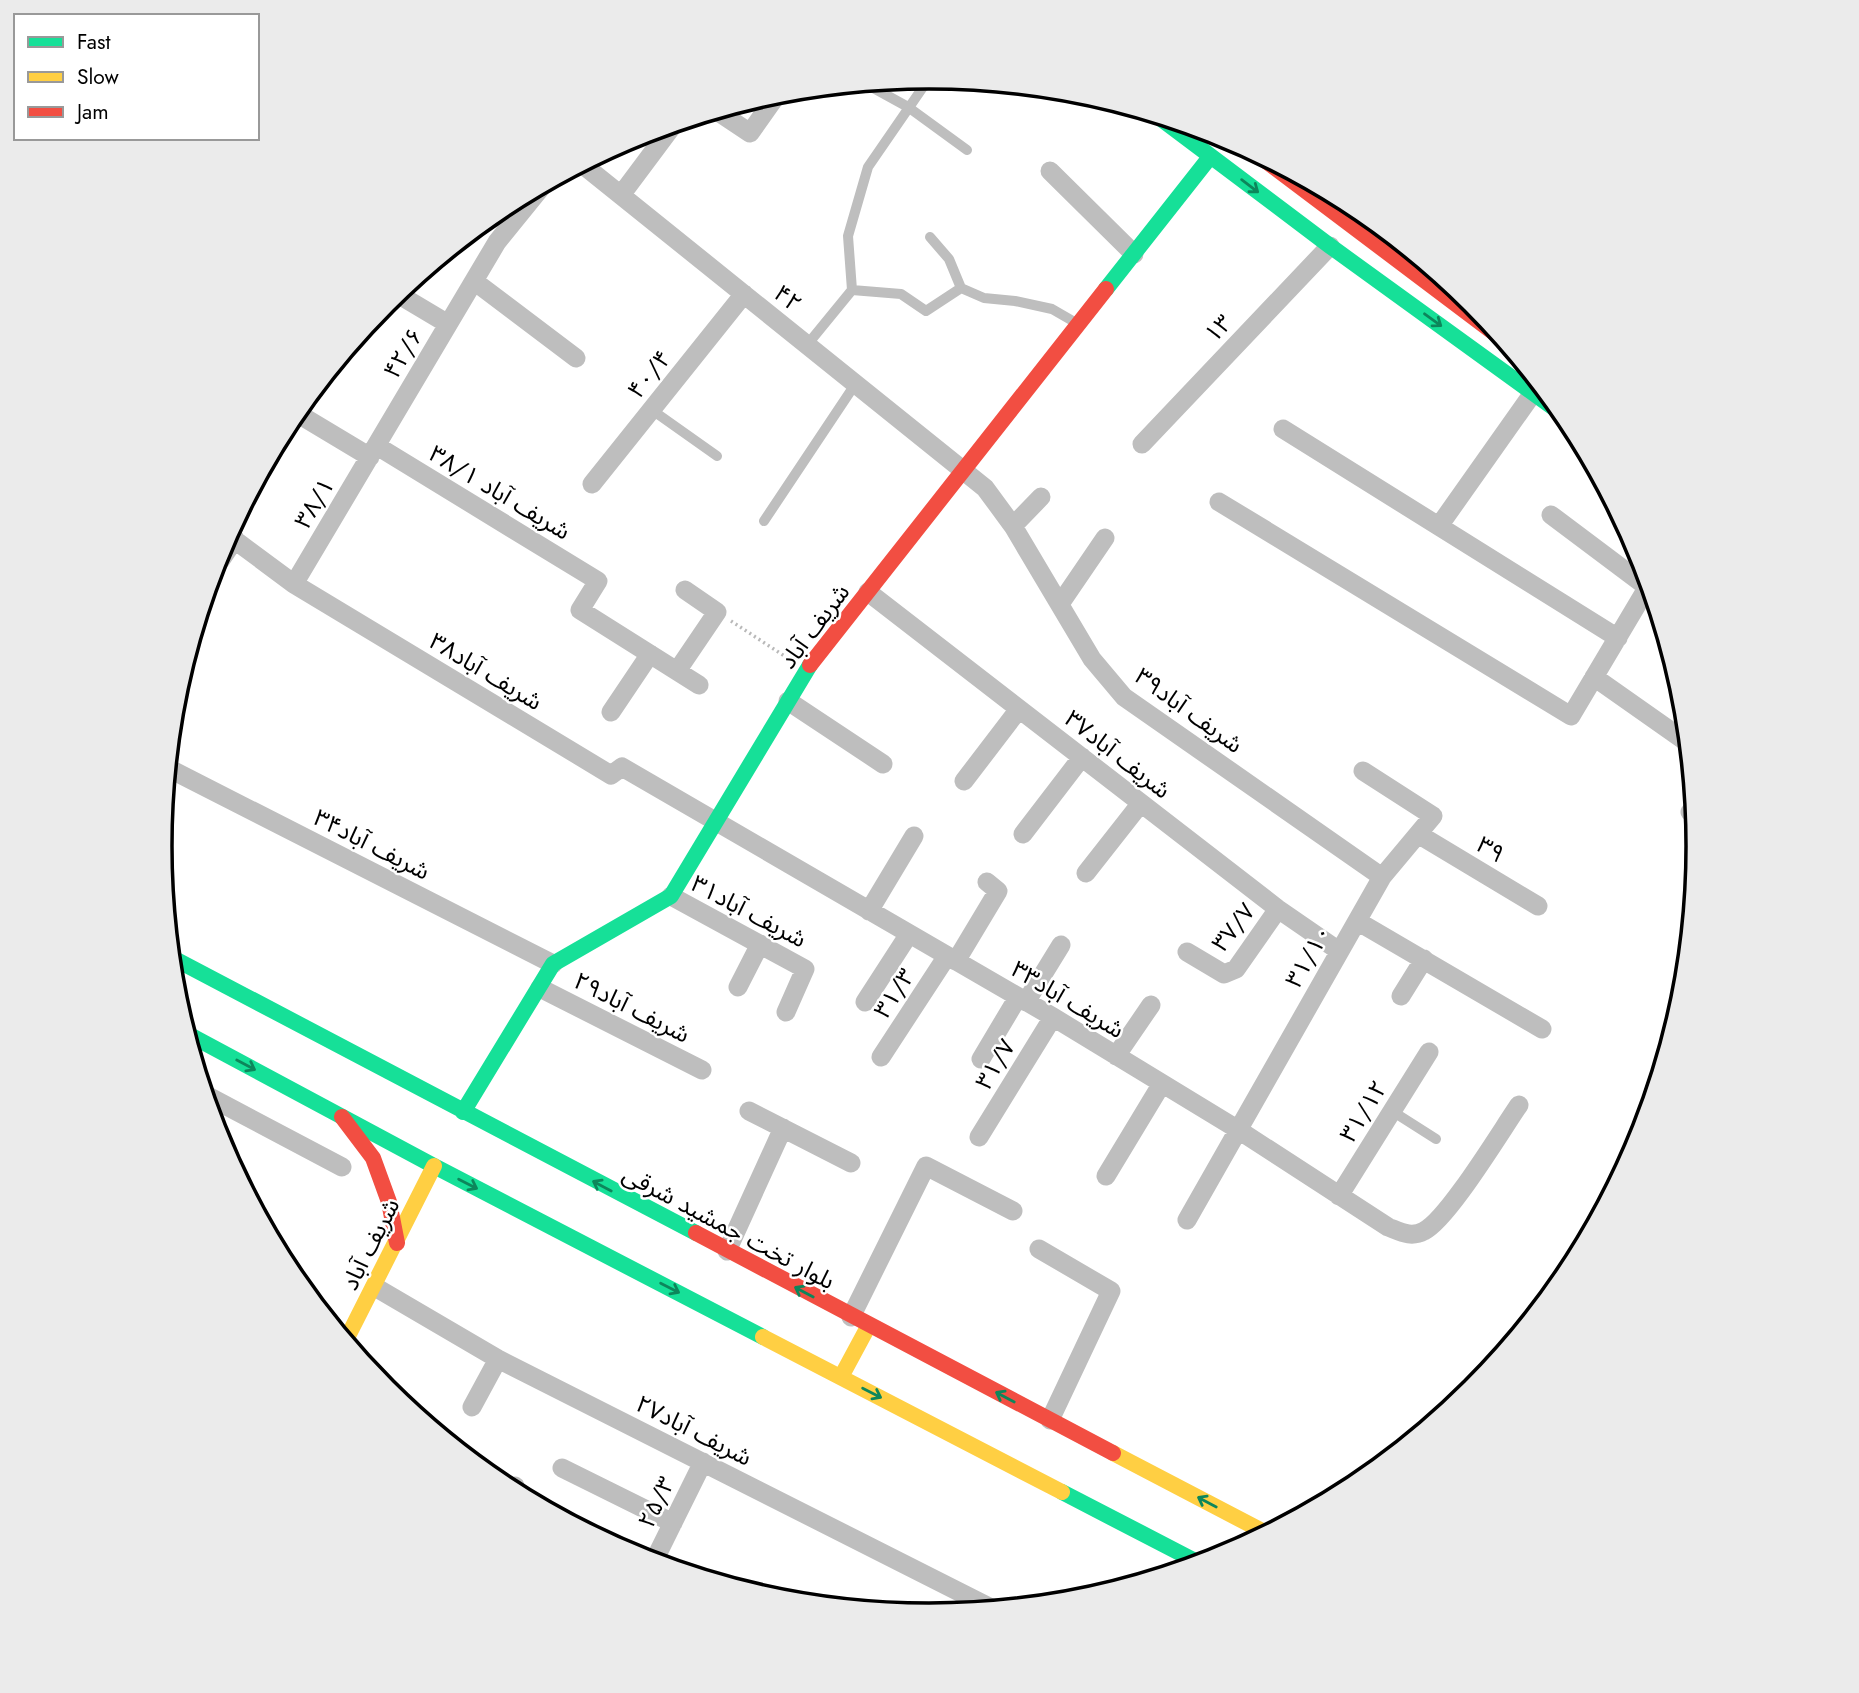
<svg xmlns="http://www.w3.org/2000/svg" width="1859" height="1693" font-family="Jost,'Noto Sans Arabic',sans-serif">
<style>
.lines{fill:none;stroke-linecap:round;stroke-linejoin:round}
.path{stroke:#b9b9b9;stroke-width:3.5;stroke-dasharray:2 3.5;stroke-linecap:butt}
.lane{stroke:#bebebe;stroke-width:10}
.street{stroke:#bebebe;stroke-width:19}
.fast{stroke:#16e098;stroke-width:16}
.slow{stroke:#ffcf43;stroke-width:16}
.jam{stroke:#f24e42;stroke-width:16}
.oneway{stroke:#0d865b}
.labels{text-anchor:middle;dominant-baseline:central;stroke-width:5;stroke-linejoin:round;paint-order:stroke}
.street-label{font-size:24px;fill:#000;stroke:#fff}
.rim{fill:none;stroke:#000;stroke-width:3.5}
</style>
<rect width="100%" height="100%" fill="#fff"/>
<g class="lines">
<path class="path" d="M731,621L789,659"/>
<path class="lane" d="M868,85L908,107L967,150
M930,237L949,259L961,288
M852,290L848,236L868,167L930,77
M807,345L852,290L901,294L926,311L961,288L984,298L1015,301L1052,309L1078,324
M652,410L717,456
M764,521L856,383
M1392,1111L1436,1139"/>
<path class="street" d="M717,111L750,133L779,92
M582,164L985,488L1013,526L1092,659L1124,697L1382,877
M1050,171L1134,254
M621,195L674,124
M474,281L576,358
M396,293L448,324
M295,412L370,457
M1283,429L1618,638
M1142,444L1330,246
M377,446L598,581L580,610L699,685
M592,484L744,294
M1219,502L1571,716L1650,583
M1551,515L1647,587
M1013,526L1041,497
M1439,526L1533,393
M228,535L294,584L611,775L622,767L1053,1017L1237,1129L1388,1227C1401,1232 1411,1238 1424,1231C1448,1219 1501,1131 1519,1105
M212,573L235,539
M294,584L497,242L544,184
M868,592L1278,909L1339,951
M1060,604L1105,538
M677,671L717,612L685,590
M1594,677L1685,741
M788,701L883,764
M611,712L650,654
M168,768L553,964
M964,781L1019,709
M1690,812L1696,815
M1023,834L1082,757
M1418,834L1538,906
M1086,873L1141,803
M671,896L805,969L786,1012
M869,911L914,836
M1357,921L1542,1029
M1187,952L1224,974L1236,969L1278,909
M956,961L998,891L987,882
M738,987L760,944
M540,988L702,1070
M1401,996L1424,959
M865,1002L909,934
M1026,1002L1061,945
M1116,1056L1151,1005
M881,1057L947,956
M981,1059L1018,997
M204,1094L342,1167
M749,1111L851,1163
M979,1137L1053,1017
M1106,1176L1161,1085
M1339,1196L1429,1052
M1187,1220L1382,877L1433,816L1363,771
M1039,1249L1111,1291L1050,1420
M727,1251L783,1128
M375,1287L498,1359L995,1610
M851,1317L926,1166L1013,1211
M472,1407L498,1359
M562,1468L673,1523
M512,1492L515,1486
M653,1563L703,1462"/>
<path class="fast" d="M1156,115L1330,246L1569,419
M1106,289L1210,157
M171,957L696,1233
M186,1033L434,1166L763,1337
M463,1112L553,964L671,896L810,665
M1062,1492L1201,1564"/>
<path class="slow" d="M763,1337L1062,1492
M345,1342L434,1166
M841,1377L869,1325
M1113,1453L1268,1534"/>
<path class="jam" d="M1250,149L1505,341
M810,665L1106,289
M342,1117L373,1158L389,1202L397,1243
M696,1233L1113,1453"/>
</g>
<defs><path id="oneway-shaft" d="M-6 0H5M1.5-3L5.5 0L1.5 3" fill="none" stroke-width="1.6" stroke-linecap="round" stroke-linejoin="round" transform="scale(1.75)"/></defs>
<g class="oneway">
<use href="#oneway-shaft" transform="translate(1250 186) rotate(37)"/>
<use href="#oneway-shaft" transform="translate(1433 320) rotate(36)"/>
<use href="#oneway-shaft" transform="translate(246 1065) rotate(28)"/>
<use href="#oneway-shaft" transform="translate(468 1184) rotate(27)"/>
<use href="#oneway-shaft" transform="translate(602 1186) rotate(-152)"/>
<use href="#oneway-shaft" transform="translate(670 1288) rotate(27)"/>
<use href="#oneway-shaft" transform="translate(804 1292) rotate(-152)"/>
<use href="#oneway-shaft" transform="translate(872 1393) rotate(27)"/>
<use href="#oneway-shaft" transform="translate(1005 1397) rotate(-152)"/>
<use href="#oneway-shaft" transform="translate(1207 1502) rotate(-152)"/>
</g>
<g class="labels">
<g class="street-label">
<text transform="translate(788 298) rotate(39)">۴۲</text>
<text transform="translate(1218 328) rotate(-46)">۱۳</text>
<text transform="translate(403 353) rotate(-59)">۴۲/۶</text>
<text transform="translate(649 374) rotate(-51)">۴۰/۴</text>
<text transform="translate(500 492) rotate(31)">۳۸/۱ شریف آباد</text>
<text transform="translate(314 503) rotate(-59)">۳۸/۱</text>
<text transform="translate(814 626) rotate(-53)">شریف آباد</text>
<text transform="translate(486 671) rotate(31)">شریف آباد۳۸</text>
<text transform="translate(1189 710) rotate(36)">شریف آباد۳۹</text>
<text transform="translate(1118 754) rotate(38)">شریف آباد۳۷</text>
<text transform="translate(372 844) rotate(27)">شریف آباد۳۴</text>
<text transform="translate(1491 849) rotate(31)">۳۹</text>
<text transform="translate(749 911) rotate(28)">شریف آباد۳۱</text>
<text transform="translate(1233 927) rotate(-52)">۳۷/۷</text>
<text transform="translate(1308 956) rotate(-60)">۳۱/۱۰</text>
<text transform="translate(894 993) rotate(-57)">۳۱/۳</text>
<text transform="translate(1068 999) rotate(31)">شریف آباد۳۳</text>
<text transform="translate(632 1007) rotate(27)">شریف آباد۲۹</text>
<text transform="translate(995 1064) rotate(-59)">۳۱/۷</text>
<text transform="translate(1363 1111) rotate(-58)">۳۱/۱۲</text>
<text transform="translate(729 1227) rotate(28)">بلوار تخت جمشید شرقی</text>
<text transform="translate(370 1244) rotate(-63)">شریف آباد</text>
<text transform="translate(694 1430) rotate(27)">شریف آباد۲۷</text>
<text transform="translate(656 1502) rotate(-64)">۲۵/۳</text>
</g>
</g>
<path d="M0 0H1859V1693H0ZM172 846a757 757 0 1 1 1514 0a757 757 0 1 1-1514 0Z" fill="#ebebeb" fill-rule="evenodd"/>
<path class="rim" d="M172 846a757 757 0 1 1 1514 0a757 757 0 1 1-1514 0Z"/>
<rect x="14" y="14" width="245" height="126" fill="#ffffff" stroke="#999999" stroke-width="2"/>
<rect x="28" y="37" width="35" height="10" fill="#16e098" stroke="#999999" stroke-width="2"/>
<text x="77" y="49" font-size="21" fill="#000000">Fast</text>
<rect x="28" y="72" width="35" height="10" fill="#ffcf43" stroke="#999999" stroke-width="2"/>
<text x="77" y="84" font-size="21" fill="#000000">Slow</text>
<rect x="28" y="107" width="35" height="10" fill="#f24e42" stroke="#999999" stroke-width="2"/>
<text x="77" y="119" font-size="21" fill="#000000">Jam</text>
</svg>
